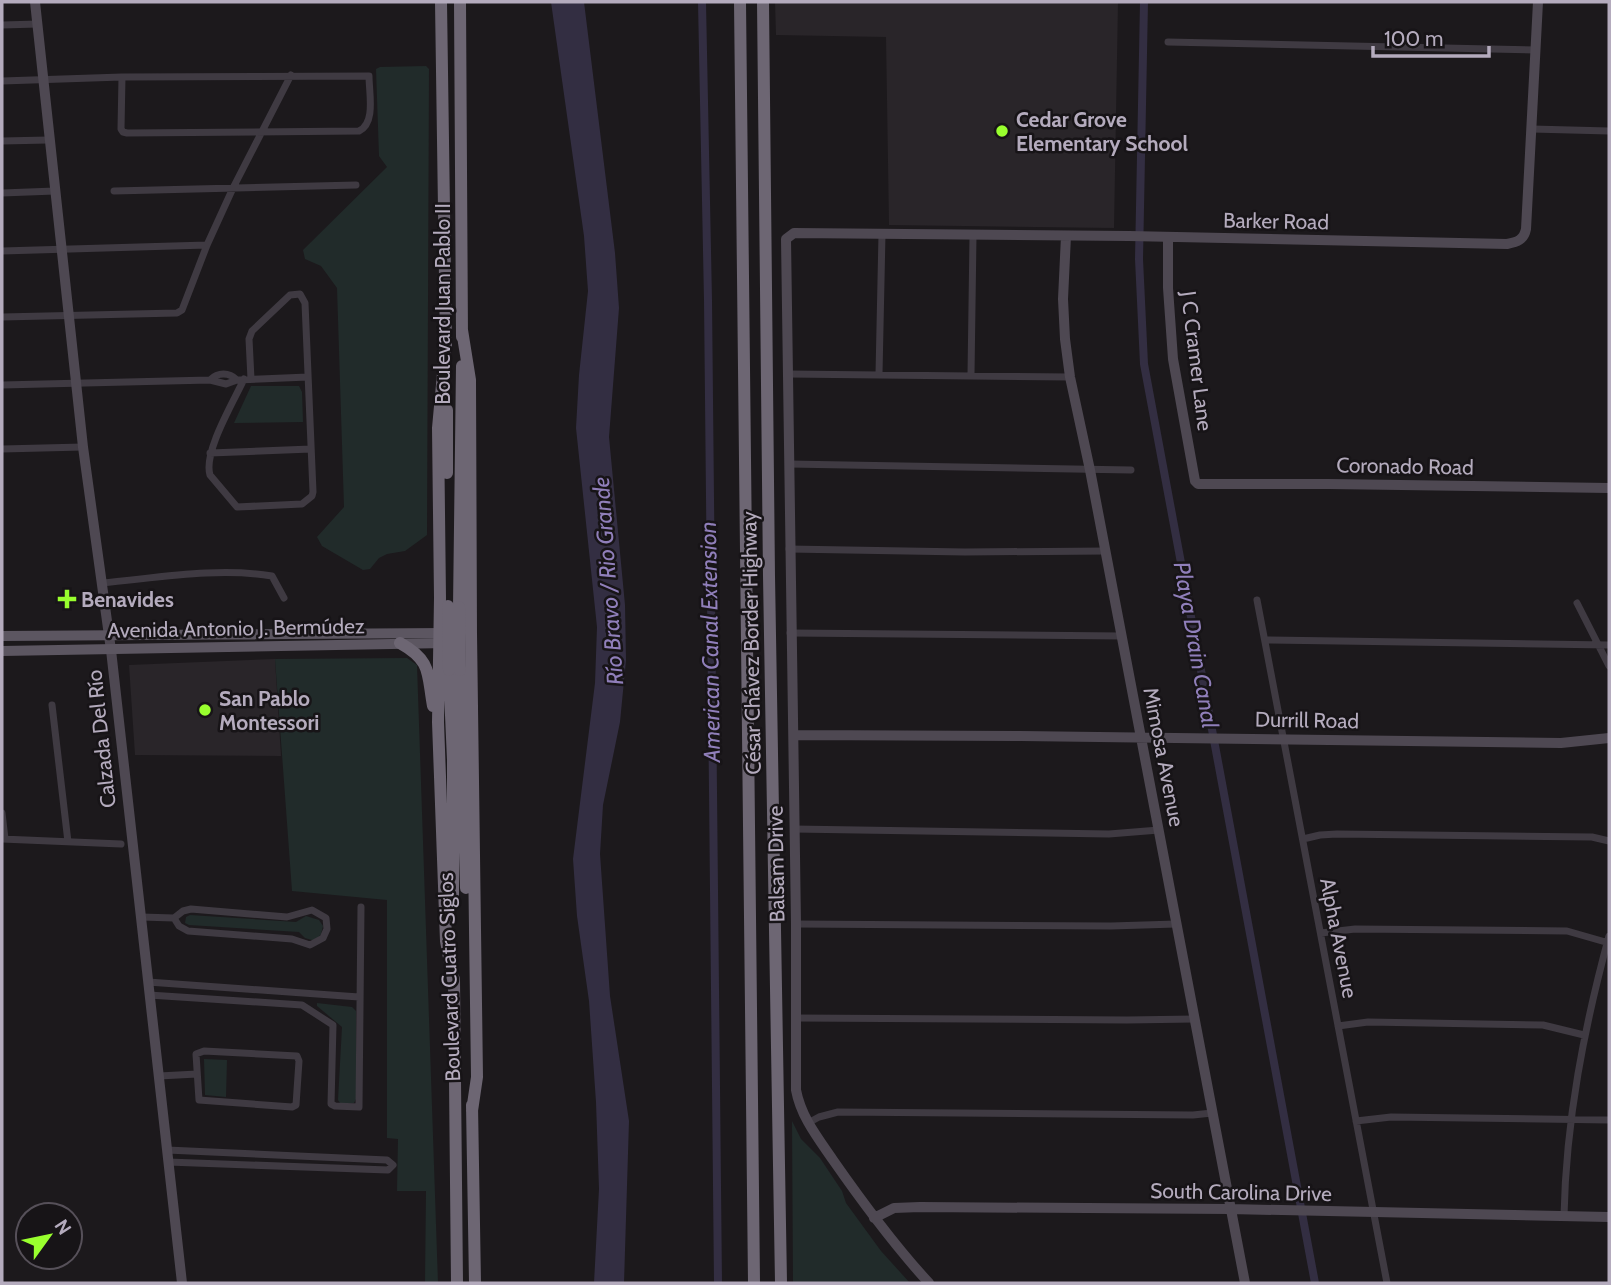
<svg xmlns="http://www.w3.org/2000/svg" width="1611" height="1285" font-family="Cabin,sans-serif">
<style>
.built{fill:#292529}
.green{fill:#212b2a}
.water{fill:#332e42}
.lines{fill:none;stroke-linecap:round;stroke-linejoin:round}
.canal{stroke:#332e42;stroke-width:8}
.street{stroke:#3f3a42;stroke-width:7}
.secondary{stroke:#4e4852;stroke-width:10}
.primary{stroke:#5c5661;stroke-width:10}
.highway{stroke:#6d6673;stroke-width:12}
.highway-bridge{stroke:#6d6673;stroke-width:12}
.poi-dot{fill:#99ff2e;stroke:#171417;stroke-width:2.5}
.labels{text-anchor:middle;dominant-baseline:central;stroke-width:5;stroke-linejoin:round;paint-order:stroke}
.poi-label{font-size:21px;font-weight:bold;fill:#b4abbd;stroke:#171417;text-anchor:start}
.street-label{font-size:21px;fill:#b4abbd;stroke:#171417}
.water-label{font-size:23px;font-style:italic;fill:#907fba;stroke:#171417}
</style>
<rect width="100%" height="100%" fill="#1c191c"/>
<path class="built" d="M775,2H1118L1114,228L889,225L886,37L776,35Z
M275,659L281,756L135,755L129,665Z"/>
<path class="green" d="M426,66L429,69L427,535L405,551L387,554L379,558L370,569L363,570L322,546L317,537L344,507L337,288L321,266L305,259L303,250L387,167L379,156L376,69L380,67Z
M251,386H299L302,392L303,422L234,423Z
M407,658L417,665L438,1283H425L426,1191H397L398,1139L387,1138V900L292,891L275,659Z
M190,915L296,922L306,916L319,920L323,926L321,934L315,941L305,938L299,932L189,925L185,923L186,917Z
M317,1003L352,1007L356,1011V1099L354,1103H340L338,1100L342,1027L317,1006Z
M204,1059L227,1060L226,1097L205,1095Z
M792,1121L801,1139L820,1158L842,1191L846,1203L881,1251L910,1283H793Z"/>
<path class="water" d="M551,2H584L615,253L619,308L609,437L625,605L626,660L620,722L603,805L600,854L610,996L629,1121L624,1283H594L599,1189L596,1102L589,1001L577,916L573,859L595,683L597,627L576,428L579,375L588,291L584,236Z"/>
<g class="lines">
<path class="canal" d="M702,2L708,300L718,1283
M1144,2L1139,259L1144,364L1315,1283"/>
<path class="street" d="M2,25L38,24
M1168,42L1536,50
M2,81L122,77L369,76C369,93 376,123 359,131L127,133L123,132L121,129L122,77
M1532,129L1609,131
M2,141L48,140
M114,191L356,185
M2,193L55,191
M2,251L207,245
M2,317L177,313L182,310L207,245L233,188L291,75
M788,374L1070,377
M879,374L882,234
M971,375L973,236
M244,379C234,401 203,452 210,475L237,507L302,504L312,496L313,492L305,303L300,294L290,295L252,331L249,339L251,379
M210,380C218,372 229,372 237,380
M2,385L210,380L226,384L237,380L308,377
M2,449L83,447
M210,453L311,449
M789,464L1131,470
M789,549L965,552L1106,551
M102,583C157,578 217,567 272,576L284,598
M1257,600L1387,1283
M1577,603L1609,666
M790,633L1122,636
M1265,640L1609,645
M52,705L68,842
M2,813L5,839
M794,829L1109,834L1159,830
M2,839L121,844
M1303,839L1320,835L1337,834L1592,837L1609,841
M141,917L174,918L183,911L191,909L287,917L312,910L326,918L327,929L323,938L310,945L292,939L188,931L179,926L174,918
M796,924L1111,926L1176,924
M1321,933L1355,929L1567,931L1609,943
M148,982L359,997
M149,995L302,1005L333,1025L331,1104L335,1106L359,1107L361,907
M795,1018L1127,1020L1194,1019
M1338,1026L1368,1022L1543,1025L1584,1035
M204,1051L297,1056L299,1061L296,1105L292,1107L199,1100L196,1054Z
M159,1076L197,1074
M1356,1121L1391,1117L1609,1120
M808,1123L819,1117L838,1112L1193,1115L1212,1113
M167,1150L387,1160L393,1165L388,1170L168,1162
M1564,1216C1566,1120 1584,1028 1609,936"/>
<path class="secondary" d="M35,2L83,447L111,650L182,1283
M1066,236L1063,299L1065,339L1070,377L1090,470L1245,1283
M1168,238V288L1173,359L1195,481L1198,484H1329L1609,488
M794,735L1021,736L1561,743L1609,738
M874,1218L894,1208L920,1207L1230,1209L1609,1217
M929,1283C894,1245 863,1203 833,1160C818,1138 801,1117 796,1090V924L786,239L794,233L1129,236L1507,244C1517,242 1524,240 1526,229L1538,2"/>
<path class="primary" d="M2,636L447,633
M2,651L447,643"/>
<path class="highway" d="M441,2L446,347
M460,2L462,337
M740,2L754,1283
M763,2L769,576L781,1283
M462,330L470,380L471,633L477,1077L472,1111
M446,341L438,428L440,598L438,722L446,941L454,985
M447,410V473
M459,607L462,366
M400,643C432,661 427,673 433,706
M449,670L453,760V901
M460,670L466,888
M454,979L457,1283
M472,1105L475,1283"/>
<path class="highway-bridge" d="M448,606L449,670
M459,607L460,670"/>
</g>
<g class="poi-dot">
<circle cx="1002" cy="131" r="7"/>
<path d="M63.5 588.5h7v7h7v7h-7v7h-7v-7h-7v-7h7z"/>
<circle cx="205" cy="710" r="7"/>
</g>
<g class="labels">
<g class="poi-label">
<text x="1016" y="119">Cedar Grove<tspan x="1016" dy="24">Elementary School</tspan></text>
<text x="81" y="599">Benavides</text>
<text x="219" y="698">San Pablo<tspan x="219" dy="24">Montessori</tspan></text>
</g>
<g class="street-label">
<text transform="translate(1276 221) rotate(1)">Barker Road</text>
<text transform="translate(442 304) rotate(-90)">Boulevard Juan Pablo II</text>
<text transform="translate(1197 361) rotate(83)">J C Cramer Lane</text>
<text transform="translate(1405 466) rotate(1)">Coronado Road</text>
<text transform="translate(236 628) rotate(-1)">Avenida Antonio J. Bermúdez</text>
<text transform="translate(751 643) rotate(-91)">César Chávez Border Highway</text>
<text transform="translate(1307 720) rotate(1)">Durrill Road</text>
<text transform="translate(101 739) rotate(-96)">Calzada Del Río</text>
<text transform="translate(1164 757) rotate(79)">Mimosa Avenue</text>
<text transform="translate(776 864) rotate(-91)">Balsam Drive</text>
<text transform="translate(1339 938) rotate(79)">Alpha Avenue</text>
<text transform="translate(449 977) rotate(-92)">Boulevard Cuatro Siglos</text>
<text transform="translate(1241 1192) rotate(1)">South Carolina Drive</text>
</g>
<g class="water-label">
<text transform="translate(608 581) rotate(-94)">Río Bravo / Rio Grande</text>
<text transform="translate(710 642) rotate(-91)">American Canal Extension</text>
<text transform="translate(1196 645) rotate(80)">Playa Drain Canal</text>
</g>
</g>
<rect width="1611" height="1285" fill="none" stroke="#b4abbd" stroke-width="7"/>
<g transform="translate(49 1236) rotate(57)"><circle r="33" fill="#171417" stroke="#565059" stroke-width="2"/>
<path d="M0-5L12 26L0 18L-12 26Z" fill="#99ff2e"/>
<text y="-10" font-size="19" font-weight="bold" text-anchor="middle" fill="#b4abbd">N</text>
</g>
<path d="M1373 46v10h116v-10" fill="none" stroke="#b4abbd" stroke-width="3.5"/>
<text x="1384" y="46" font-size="21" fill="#b4abbd" stroke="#171417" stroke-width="5" paint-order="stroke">100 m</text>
</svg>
